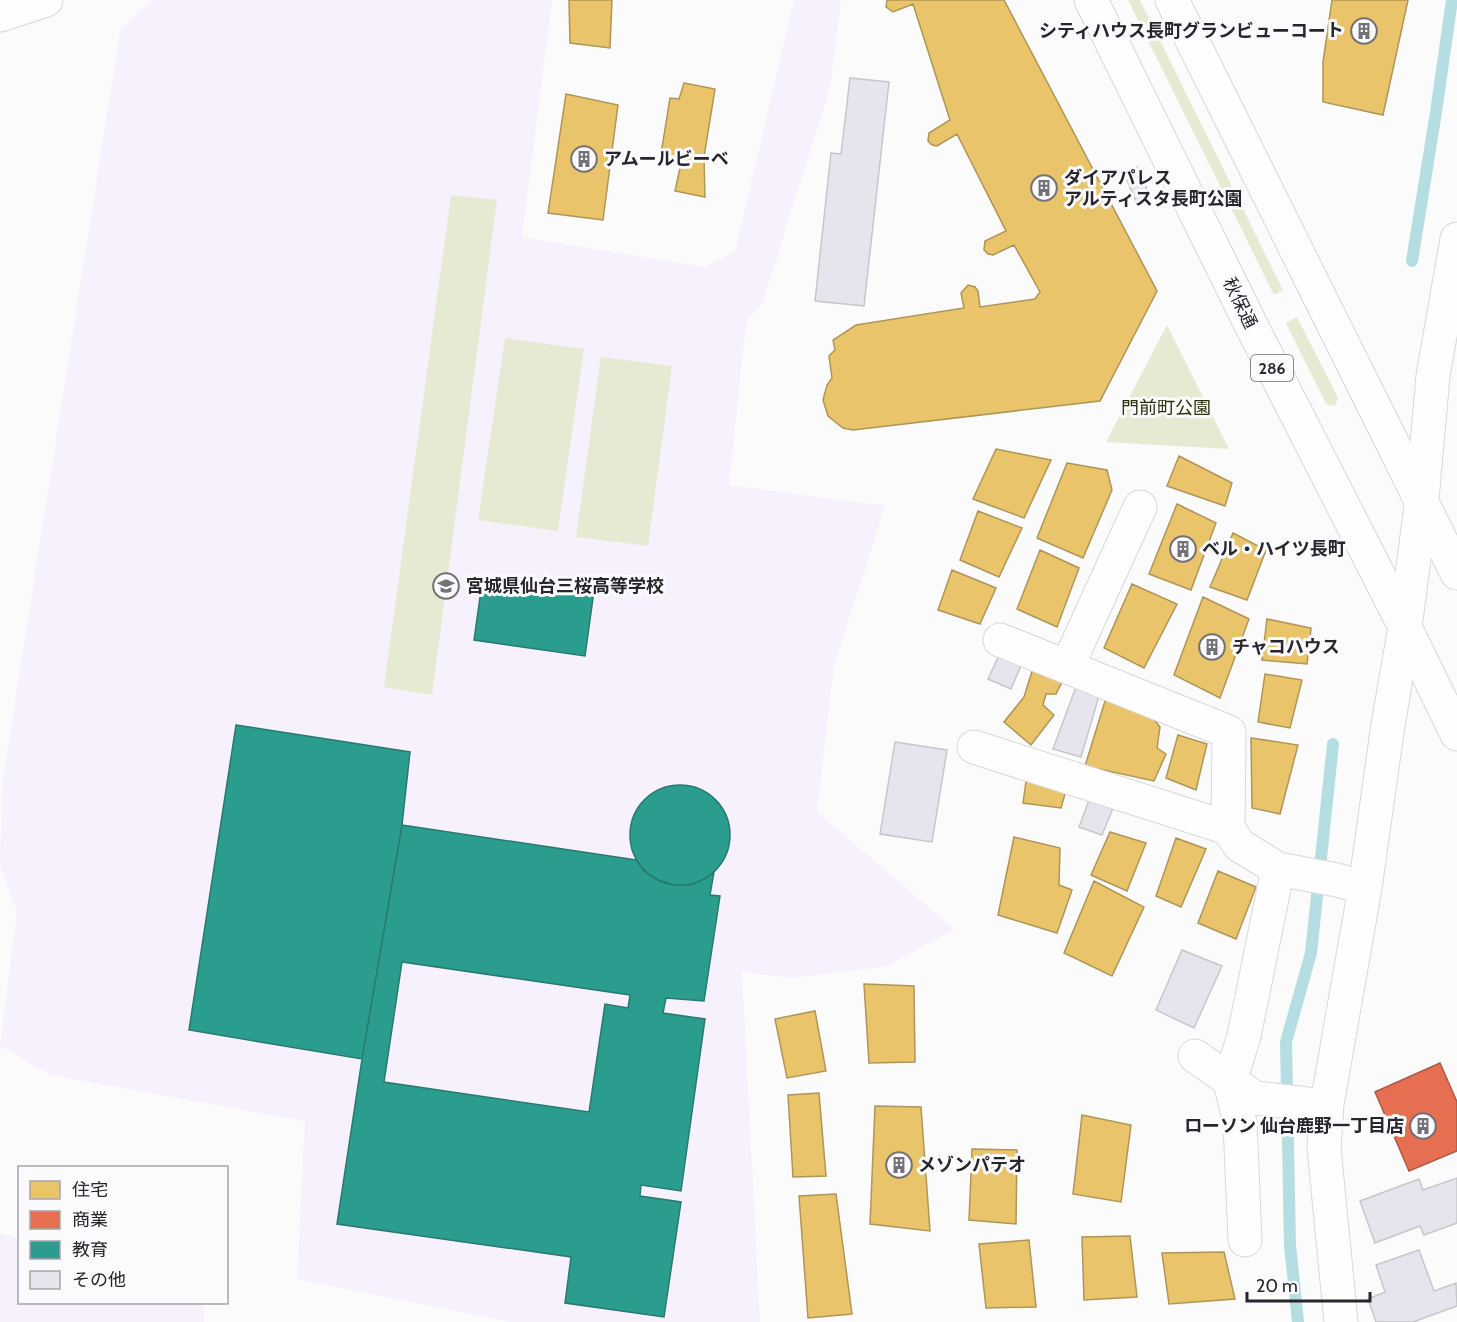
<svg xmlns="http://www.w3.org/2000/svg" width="1457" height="1322" font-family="Cabin,'Noto Sans JP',sans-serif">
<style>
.built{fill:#f6f1fd}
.green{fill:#e7ead3}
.homes{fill:#e9c46a;stroke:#af9557;stroke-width:1.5}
.shops{fill:#e76f51;stroke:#ae5946;stroke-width:1.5}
.schools{fill:#2a9d8f;stroke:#297971;stroke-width:1.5;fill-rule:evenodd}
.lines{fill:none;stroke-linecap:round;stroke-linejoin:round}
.stream{stroke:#b4dee2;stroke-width:12}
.building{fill:#e8e4ed;stroke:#c7c6c9;stroke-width:1.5}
.minor-casing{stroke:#d9d7db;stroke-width:35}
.highway-casing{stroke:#d9d7db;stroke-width:35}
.minor{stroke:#fefeff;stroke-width:33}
.highway{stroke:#fefeff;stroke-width:33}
.labels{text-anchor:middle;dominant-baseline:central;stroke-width:6;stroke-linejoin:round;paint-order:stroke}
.shield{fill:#fbfafd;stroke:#67666b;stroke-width:1.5}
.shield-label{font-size:16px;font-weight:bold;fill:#28262c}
.poi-label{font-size:18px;font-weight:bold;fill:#28262c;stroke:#fbfafd;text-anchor:start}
.street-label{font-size:18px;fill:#28262c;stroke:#fbfafd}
.park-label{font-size:18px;fill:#2c310c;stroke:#fbfafd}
</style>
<rect width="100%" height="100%" fill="#fbfbfc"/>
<path class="built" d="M152,0H552L522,237L705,267L735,252L794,0H841L830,88L763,301L746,323L729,485L885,506L834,666L817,812L955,930L883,967L792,978L742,972L760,1322H510L297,1279L305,1121L51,1075L0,1046L17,911L0,866L2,785L120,31Z
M0,1233L19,1238L20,1302L204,1303V1322H0Z"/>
<path class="green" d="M1128,0H1140L1283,290L1274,295Z
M451,195L497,200L432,695L384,687Z
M1297,317L1338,398L1335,406L1326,404L1286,323Z
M1167,325L1229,449L1106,442Z
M505,338L584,349L558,531L478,520Z
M601,357L672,366L648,546L576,537Z"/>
<path class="homes" d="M569,0H612L610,48L570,43Z
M887,0H1004L1157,291L1100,401L853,430L843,428L828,416L823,400L827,385L832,378L829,356L835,350L833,340L856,325L964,308L961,293L968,285L975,287L978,291L980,307L1035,299L1040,292L1014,245L993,255L988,254L984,250L985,241L1006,231L957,134L937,146L932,145L928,141L929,133L950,120L913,4L893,12L886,7Z
M1332,0H1408L1383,115L1323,102V62Z
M684,83L715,89L704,157L705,197L675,191L682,159L661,154L670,98L679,99Z
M566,94L618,105L603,220L548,213Z
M996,449L1051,460L1024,518L973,499Z
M1179,456L1232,483L1225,506L1167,486Z
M1067,463L1107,470L1112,490L1083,558L1037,538Z
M1177,504L1216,523L1191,590L1149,574Z
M978,511L1022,528L999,577L960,560Z
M1233,533L1266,550L1247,600L1210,587Z
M1040,550L1079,568L1057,627L1017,609Z
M952,570L996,588L980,624L938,610Z
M1132,584L1177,604L1144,668L1104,648Z
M1203,597L1249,619L1220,698L1174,675Z
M1267,619L1311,628L1307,664L1262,660Z
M1033,668L1064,678L1056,694H1046L1043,705L1054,715L1031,745L1004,722L1024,697Z
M1265,674L1302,680L1290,728L1258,722Z
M1106,698L1149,713L1160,727L1157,748L1166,754L1154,781L1085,766Z
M1178,735L1207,744L1196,790L1166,778Z
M1251,738L1298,745L1280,814L1252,808Z
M1027,774L1067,787L1061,808L1023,803Z
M1110,832L1146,843L1127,891L1091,875Z
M1014,837L1060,848L1059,885L1072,890L1057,933L998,915Z
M1176,838L1206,849L1181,907L1156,896Z
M1218,871L1256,887L1236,939L1198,923Z
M1094,881L1144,907L1112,976L1064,953Z
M864,984L914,986L915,1062L869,1063Z
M815,1011L826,1071L787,1078L775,1019Z
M819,1093L826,1176L793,1177L788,1095Z
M875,1106L921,1107L930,1231L870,1224Z
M1082,1115L1131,1125L1121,1202L1073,1194Z
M972,1149L1017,1150L1016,1224L969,1220Z
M836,1194L852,1314L808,1318L799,1196Z
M1130,1236L1137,1297L1084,1300L1082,1237Z
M1029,1240L1036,1307L986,1308L979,1244Z
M1224,1252L1235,1299L1169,1304L1162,1253Z"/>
<path class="shops" d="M1440,1063L1457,1102V1151L1409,1171L1375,1092Z"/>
<path class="schools" d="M483,576L594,591L585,656L474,640Z
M236,725L410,752L402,825L362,1059L189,1030Z
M630 835a50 50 0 1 1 100 0a50 50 0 1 1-100 0Z
M402,825L636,860L644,871L658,880L674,885H691L706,878L714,872L710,895L720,896L704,1001L666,998L663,1013L705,1019L681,1191L641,1185L640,1196L681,1202L664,1317L565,1303L571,1257L337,1224L362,1059ZM402,962L630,995L628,1008L605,1004L589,1112L384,1082Z"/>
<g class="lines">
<path class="stream" d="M1412,261L1436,112L1452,0
M1298,1322L1290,1245L1286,1042L1311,953L1333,744"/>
</g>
<path class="building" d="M850,78L889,82L864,306L815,301L831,153L841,154Z
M1137,167L1152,200L1138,206L1124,173Z
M1002,649L1025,656L1011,689L988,679Z
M1077,684L1101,689L1081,757L1053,749Z
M895,742L947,750L932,842L880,834Z
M1092,792L1116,801L1102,835L1079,827Z
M1182,950L1222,966L1194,1028L1156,1010Z
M1457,1178V1223L1424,1235L1420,1226L1375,1243L1360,1201L1419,1179L1423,1190Z
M1419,1250L1434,1291L1456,1283L1457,1306L1413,1322H1376L1368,1299L1385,1292L1376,1265Z"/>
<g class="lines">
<g class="minor-casing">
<path id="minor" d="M0,15L46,0
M1000,640L1229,732L1228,828
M1067,667L1140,507
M974,747L1228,828L1239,845L1278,869L1337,880L1365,888
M1195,1056L1255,1098L1316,1105L1327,1104
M1245,1240L1240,1123L1230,1081L1244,1036L1278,869
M1341,1322L1324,1148L1327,1104L1365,888L1388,725L1405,627L1422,499L1433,376L1457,239"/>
</g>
<g class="highway-casing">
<path id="highway" d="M1091,0L1251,325L1405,627L1457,734
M1172,0L1457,573"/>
</g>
<use href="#minor" class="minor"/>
<use href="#highway" class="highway"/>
</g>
<defs>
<g id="building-ring" transform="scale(1.35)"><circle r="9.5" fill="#fbfafd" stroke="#727175" stroke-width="1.5"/><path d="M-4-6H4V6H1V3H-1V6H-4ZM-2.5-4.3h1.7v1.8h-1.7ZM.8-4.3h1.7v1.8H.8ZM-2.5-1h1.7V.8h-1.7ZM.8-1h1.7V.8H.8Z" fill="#727175"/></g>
<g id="school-ring" transform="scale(1.35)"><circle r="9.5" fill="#fbfafd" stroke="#727175" stroke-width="1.5"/><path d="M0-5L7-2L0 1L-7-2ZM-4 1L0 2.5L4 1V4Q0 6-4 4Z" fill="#727175"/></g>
</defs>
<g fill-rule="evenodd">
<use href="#building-ring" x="1364" y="31"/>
<use href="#building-ring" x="584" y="159"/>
<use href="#building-ring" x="1044" y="188"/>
<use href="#building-ring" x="1183" y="549"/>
<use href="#school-ring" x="446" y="586"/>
<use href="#building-ring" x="1212" y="647"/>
<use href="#building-ring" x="1423" y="1126"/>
<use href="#building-ring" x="899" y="1165"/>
</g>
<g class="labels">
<rect class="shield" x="1251" y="355" width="42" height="26" rx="4.5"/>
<g class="shield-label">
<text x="1272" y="368">286</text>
</g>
<g class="poi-label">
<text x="1344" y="31" text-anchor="end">シティハウス長町グランビューコート</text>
<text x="604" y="159">アムールビーベ</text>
<text x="1064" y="178">ダイアパレス<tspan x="1064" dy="21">アルティスタ長町公園</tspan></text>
<text x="1202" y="549">ベル・ハイツ長町</text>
<text x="466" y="586">宮城県仙台三桜高等学校</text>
<text x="1232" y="647">チャコハウス</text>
<text x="1404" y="1126" text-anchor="end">ローソン 仙台鹿野一丁目店</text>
<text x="918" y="1165">メゾンパテオ</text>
</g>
<g class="street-label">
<text transform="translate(1240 303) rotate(64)">秋保通</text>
</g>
<g class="park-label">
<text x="1166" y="408">門前町公園</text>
</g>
</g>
<rect x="18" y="1166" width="210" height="138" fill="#fbfafd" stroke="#a7a5a9" stroke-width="1.5"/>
<rect x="30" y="1181" width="30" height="18" fill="#e9c46a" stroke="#a7a5a9" stroke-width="1.5"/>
<text x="72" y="1196" font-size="18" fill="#28262c">住宅</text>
<rect x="30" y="1211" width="30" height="18" fill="#e76f51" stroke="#a7a5a9" stroke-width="1.5"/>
<text x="72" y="1226" font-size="18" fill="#28262c">商業</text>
<rect x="30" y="1241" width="30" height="18" fill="#2a9d8f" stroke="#a7a5a9" stroke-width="1.5"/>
<text x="72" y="1256" font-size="18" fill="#28262c">教育</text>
<rect x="30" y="1271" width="30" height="18" fill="#e8e4ed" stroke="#a7a5a9" stroke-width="1.5"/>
<text x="72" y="1286" font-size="18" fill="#28262c">その他</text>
<path d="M1247 1292v9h123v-9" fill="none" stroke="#28262c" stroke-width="3"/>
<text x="1256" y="1292" font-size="18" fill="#28262c" stroke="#fbfafd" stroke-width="4.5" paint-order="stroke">20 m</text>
</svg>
